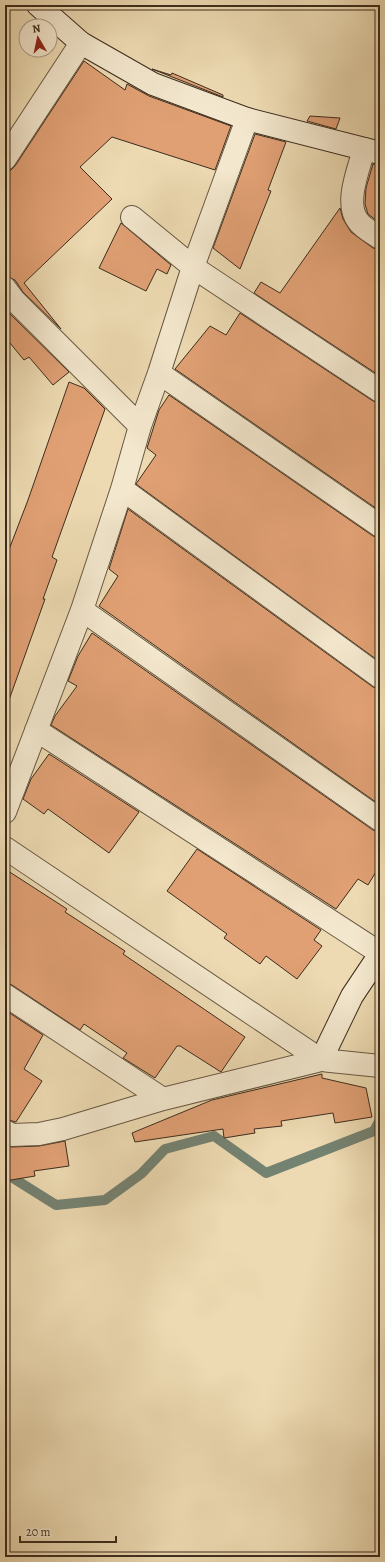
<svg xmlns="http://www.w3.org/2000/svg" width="385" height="1562" font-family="Alegreya,serif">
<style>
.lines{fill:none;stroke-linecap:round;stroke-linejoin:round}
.stream{stroke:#748272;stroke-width:10}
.building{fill:#e0a074;stroke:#3c2c1d}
.street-casing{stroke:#685842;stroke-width:24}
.secondary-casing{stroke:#3c2c1d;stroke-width:24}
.street{stroke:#f3e7cd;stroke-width:22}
.secondary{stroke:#f3e7cd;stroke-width:22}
</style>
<rect width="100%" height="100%" fill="#eddab2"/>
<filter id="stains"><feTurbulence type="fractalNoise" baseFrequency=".005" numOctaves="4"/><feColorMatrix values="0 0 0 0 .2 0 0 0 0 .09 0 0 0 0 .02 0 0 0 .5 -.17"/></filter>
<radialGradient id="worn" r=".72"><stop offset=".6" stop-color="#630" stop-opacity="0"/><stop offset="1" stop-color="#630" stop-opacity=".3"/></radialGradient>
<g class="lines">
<path class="stream" d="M5,1173L56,1205L105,1200L141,1174L165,1149L214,1136L266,1173L374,1131L380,1120"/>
</g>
<path class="building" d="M84,61L125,90L127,84L149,96L231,126L215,170L112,137L80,167L112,199L24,283L61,329L23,292L15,280L5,276V171L11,170L15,166Z
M152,69L171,75L172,73L223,95V97Z
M310,116L340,118L336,129L307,121Z
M255,134L286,142L268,190L271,191L240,269L213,248Z
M373,164L380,165V223L368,214L365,204L366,188Z
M340,208L343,219L351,232L373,248L380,250V376L254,293L261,282L280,293Z
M121,223L171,265L167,274L157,269L146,291L99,268Z
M5,309L69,372L53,385L29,357L24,360L5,337Z
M240,313L373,401L380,403V511L175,369L210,326L226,335Z
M69,382L84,388L105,409L52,557L57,560L43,599H45L9,700H5V560L28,500Z
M169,395L373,536L380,538V662L136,484L156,455L147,448L159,410Z
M128,509L373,687L380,689V805L99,606L118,576L109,569Z
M92,633L373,830L380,832V865L368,885L358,879L336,909L51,725L55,716L77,686L68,681L78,656Z
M49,754L139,812L109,853L48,809L44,814L23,799L31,779Z
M197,849L321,930L314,940L322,946L297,979L266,956L260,964L224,938L227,934L167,891Z
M5,869L67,909L65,912L125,951L123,954L245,1037L221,1072L180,1046H177L155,1078L123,1058L127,1053L84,1024L80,1030L12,985L5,983Z
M5,1010L43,1035L24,1069L42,1081L16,1122L5,1119Z
M322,1074V1078L366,1088L372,1117L335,1123L333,1113L281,1121L282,1126L254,1129L255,1133L224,1138L223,1129L135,1142L132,1133L212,1100Z
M65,1141L69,1166L34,1171L35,1176L5,1181V1145L12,1147L39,1146Z"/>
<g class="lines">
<g class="street-casing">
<path id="street" d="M364,149C359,169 344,203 358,221C363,228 373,233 380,238
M5,159L81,43
M132,217L193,267L380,391
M5,288L14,300L140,426
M159,373L380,526
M122,489L380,677
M82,610L380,820
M36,730L380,953
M5,812L82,610L122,489L140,426L159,373L193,267L247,119
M5,848L321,1060
M5,995L163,1099
M5,1131L12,1135L39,1134L63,1129L163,1099L321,1060L380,1066"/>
</g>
<g class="secondary-casing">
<path id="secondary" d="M38,5L81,43L153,84L247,119L380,153
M321,1060L352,996L380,954"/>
</g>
<use href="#street" class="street"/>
<use href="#secondary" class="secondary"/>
</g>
<rect width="385" height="1562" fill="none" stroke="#eddab2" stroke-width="20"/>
<rect x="6" y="6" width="373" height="1550" fill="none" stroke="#3c2c1d" stroke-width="2"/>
<rect x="10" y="10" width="365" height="1542" fill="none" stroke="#3c2c1d"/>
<g transform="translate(38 38) rotate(351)"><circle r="19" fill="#f3e7cd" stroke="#aa9c87"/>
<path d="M0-3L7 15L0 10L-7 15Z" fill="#8f2418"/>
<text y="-6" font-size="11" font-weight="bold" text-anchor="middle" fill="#3c2c1d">N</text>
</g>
<path d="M20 1536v6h96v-6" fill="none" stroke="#3c2c1d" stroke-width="2"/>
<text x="26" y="1536" font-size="12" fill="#3c2c1d" stroke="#f3e7cd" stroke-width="3" paint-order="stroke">20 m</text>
<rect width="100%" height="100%" filter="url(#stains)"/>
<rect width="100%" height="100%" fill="url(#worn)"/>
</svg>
